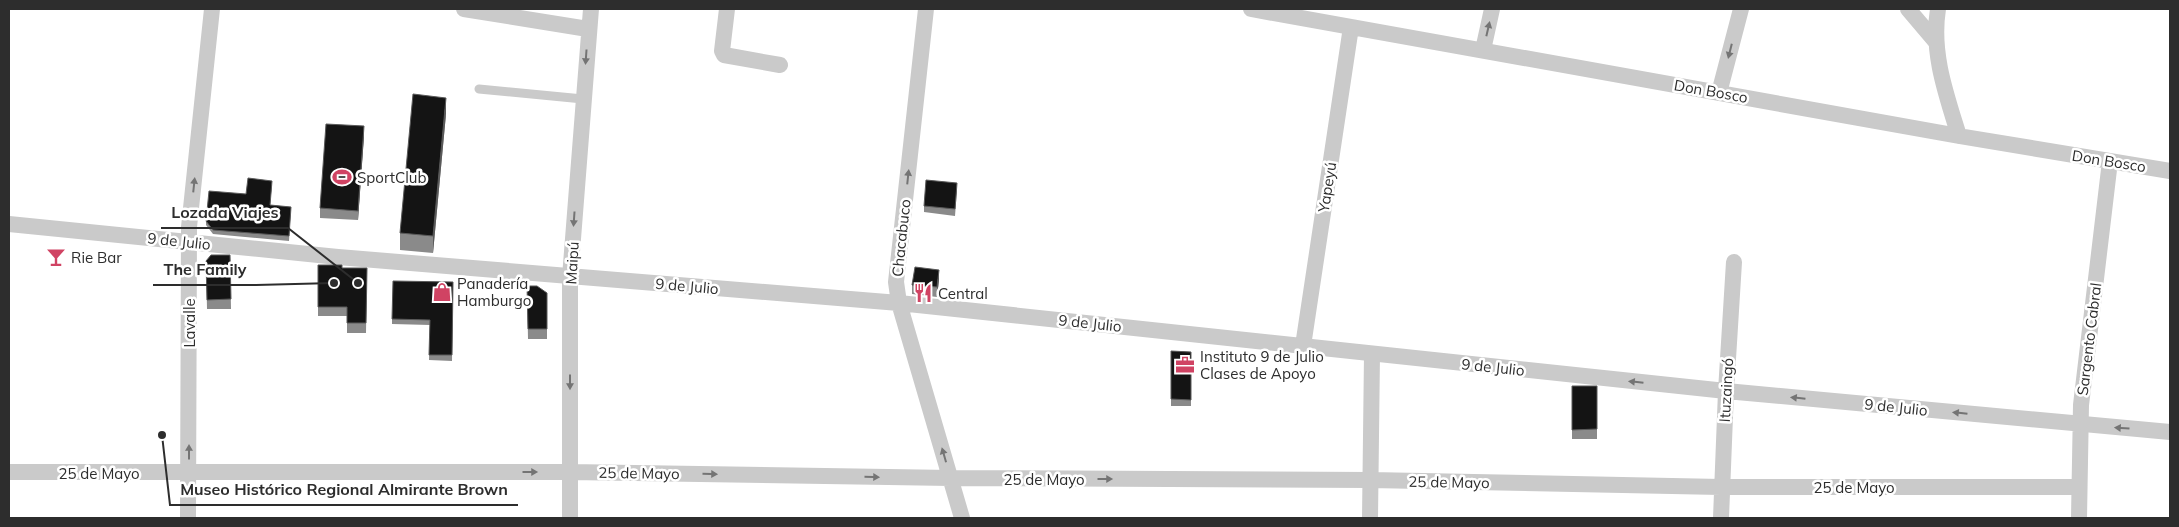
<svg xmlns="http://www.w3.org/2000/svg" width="2179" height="527" font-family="Mulish,sans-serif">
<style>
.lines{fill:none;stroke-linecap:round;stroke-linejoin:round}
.lane{stroke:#cacaca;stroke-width:9}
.street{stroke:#cacaca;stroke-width:16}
.wall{fill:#8a8a8a}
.shaded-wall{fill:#5a5a5a}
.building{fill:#141414;stroke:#5a5a5a}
.oneway{fill:#747474}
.labels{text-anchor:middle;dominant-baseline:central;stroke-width:5;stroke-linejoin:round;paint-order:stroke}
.street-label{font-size:15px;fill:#2d2d2d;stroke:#fff}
.poi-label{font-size:15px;fill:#2d2d2d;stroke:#fff;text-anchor:start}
.leader{fill:none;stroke:#2d2d2d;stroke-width:2}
.callout-dot{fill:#2d2d2d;stroke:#fff;stroke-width:2}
.callout-label{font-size:16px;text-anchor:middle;font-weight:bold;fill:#2d2d2d;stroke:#fff;stroke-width:5;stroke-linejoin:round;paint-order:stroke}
</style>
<rect width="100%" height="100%" fill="#fff"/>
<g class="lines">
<path class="lane" d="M479,89L583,99"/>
<path class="street" d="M464,9L588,29
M727,9L722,51L724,55L780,65
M926,9L896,282L899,303L962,518
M1251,9L1959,136L2170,171
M1908,9L1936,42
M1938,9C1931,53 1946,94 1959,136
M1483,50L1492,9
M1719,93L1741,9
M9,224L338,257L899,303L1726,391L2170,432
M1303,346L1351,27
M9,472H570L951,478L1370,480L1721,487H2079
M188,518L189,227L212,9
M570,518V277L591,9
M1370,518L1372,354
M1721,518L1726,391L1734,262
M2079,518L2081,405L2110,161"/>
</g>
<path class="wall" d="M446,114L433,253L400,250V233Z
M364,136L358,220L320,218V208Z
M272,185L270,205L291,207L289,241L213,234L206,225V221L246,194Z
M957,190L955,216L924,212V206Z
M230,255L231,309H207L206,261Z
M318,265L342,268H367L366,333H347V316H318Z
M939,280L937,297L912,294V285Z
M453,282L452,361L429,360L430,325L392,324V319Z
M527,286L547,293V339H528Z
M1171,351L1191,352V406H1171Z
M1572,386H1597V439H1572Z"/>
<path class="shaded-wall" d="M446,98V114L433,253V236Z
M364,126V136L358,220V211Z
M939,270V280L937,297V287Z"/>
<path class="building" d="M413,94L446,98L433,236L400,233Z
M326,124L364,126L358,211L320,208Z
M248,178L272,181L270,205L291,207L289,236L213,230L206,221L209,191L246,194Z
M926,180L957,183L955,209L924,206Z
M211,255H230L231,299L207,300L206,261Z
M318,265H342V268H367L366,323H347V307H318Z
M915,267L939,270L937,287L912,285Z
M393,281L453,282L452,355H429L430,320L392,319Z
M527,286H537L547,293V329H528Z
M1171,351L1191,352V400L1171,399Z
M1572,386H1597V429L1572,430Z"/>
<defs><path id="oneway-solid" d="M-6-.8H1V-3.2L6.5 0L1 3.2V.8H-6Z" transform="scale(1.25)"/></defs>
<g class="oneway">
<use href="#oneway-solid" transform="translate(1488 29) rotate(-77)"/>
<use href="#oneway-solid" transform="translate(1730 51) rotate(104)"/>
<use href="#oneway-solid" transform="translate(586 57) rotate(94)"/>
<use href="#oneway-solid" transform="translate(908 177) rotate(-84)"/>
<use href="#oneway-solid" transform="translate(194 185) rotate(-84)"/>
<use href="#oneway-solid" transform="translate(574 219) rotate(94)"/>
<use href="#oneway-solid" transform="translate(570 382) rotate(90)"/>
<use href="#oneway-solid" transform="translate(1636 382) rotate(-174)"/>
<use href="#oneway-solid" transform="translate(1798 398) rotate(-174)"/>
<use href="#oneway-solid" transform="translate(1960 413) rotate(-174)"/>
<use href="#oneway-solid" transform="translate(2122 428) rotate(-176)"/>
<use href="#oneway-solid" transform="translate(189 452) rotate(-90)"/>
<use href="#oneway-solid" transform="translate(944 455) rotate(-106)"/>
<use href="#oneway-solid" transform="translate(530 472)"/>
<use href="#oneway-solid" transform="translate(710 474) rotate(1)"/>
<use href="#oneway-solid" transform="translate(872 477) rotate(1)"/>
<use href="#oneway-solid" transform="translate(1105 479)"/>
</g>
<defs>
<g id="stadium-bare" transform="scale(1.5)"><path d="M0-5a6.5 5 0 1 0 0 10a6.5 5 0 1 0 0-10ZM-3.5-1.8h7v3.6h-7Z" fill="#d04363" stroke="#fff" stroke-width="2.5" paint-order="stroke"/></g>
<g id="bar-bare" transform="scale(1.5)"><path d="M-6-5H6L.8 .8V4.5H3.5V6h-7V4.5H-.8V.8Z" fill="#d04363" stroke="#fff" stroke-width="2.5" paint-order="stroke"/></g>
<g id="shop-bare" transform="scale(1.5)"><path d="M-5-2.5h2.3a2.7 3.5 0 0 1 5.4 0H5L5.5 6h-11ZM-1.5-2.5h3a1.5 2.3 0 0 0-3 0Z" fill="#d04363" stroke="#fff" stroke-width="2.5" paint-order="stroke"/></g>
<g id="restaurant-bare" transform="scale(1.5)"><path d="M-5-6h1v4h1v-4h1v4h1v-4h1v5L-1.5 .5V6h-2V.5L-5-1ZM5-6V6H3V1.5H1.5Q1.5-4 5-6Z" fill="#d04363" stroke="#fff" stroke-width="2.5" paint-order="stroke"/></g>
<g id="office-bare" transform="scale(1.5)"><path d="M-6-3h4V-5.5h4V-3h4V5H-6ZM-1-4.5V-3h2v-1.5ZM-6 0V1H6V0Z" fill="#d04363" stroke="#fff" stroke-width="2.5" paint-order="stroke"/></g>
</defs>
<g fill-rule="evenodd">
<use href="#stadium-bare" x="342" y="177"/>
<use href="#bar-bare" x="56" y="257"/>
<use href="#shop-bare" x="442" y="292"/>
<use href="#restaurant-bare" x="923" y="293"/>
<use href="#office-bare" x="1185" y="365"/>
</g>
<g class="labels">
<g class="street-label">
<text transform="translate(1711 91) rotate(10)">Don Bosco</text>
<text transform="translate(2109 161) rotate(9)">Don Bosco</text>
<text transform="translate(1327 187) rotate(-81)">Yapeyú</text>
<text transform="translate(901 238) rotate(-84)">Chacabuco</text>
<text transform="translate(179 241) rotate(6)">9 de Julio</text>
<text transform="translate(572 263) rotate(-87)">Maipú</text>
<text transform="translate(687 286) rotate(5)">9 de Julio</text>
<text transform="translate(189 323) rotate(-90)">Lavalle</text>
<text transform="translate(1090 323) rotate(6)">9 de Julio</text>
<text transform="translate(2089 339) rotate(-83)">Sargento Cabral</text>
<text transform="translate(1493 367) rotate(6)">9 de Julio</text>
<text transform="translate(1726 390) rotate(-87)">Ituzaingó</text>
<text transform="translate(1896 407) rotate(6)">9 de Julio</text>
<text x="99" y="473">25 de Mayo</text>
<text transform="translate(639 473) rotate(1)">25 de Mayo</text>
<text x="1044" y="479">25 de Mayo</text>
<text transform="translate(1449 482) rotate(1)">25 de Mayo</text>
<text x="1854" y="487">25 de Mayo</text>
</g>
<g class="poi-label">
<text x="357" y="177">SportClub</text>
<text x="71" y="257">Rie Bar</text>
<text x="457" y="283">Panadería<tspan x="457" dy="17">Hamburgo</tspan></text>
<text x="938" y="293">Central</text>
<text x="1200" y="356">Instituto 9 de Julio<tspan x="1200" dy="17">Clases de Apoyo</tspan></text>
</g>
</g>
<path class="leader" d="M358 283L288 228H161M334 283L256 285H153M162 435L170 505H518"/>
<g class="callout-dot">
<circle cx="358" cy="283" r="5"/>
<circle cx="334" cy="283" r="5"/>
<circle cx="162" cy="435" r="5"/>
</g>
<g class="callout-label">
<text x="225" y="218">Lozada Viajes</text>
<text x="205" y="275">The Family</text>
<text x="344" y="495">Museo Histórico Regional Almirante Brown</text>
</g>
<rect width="2179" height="527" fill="none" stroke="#2d2d2d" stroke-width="20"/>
</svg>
